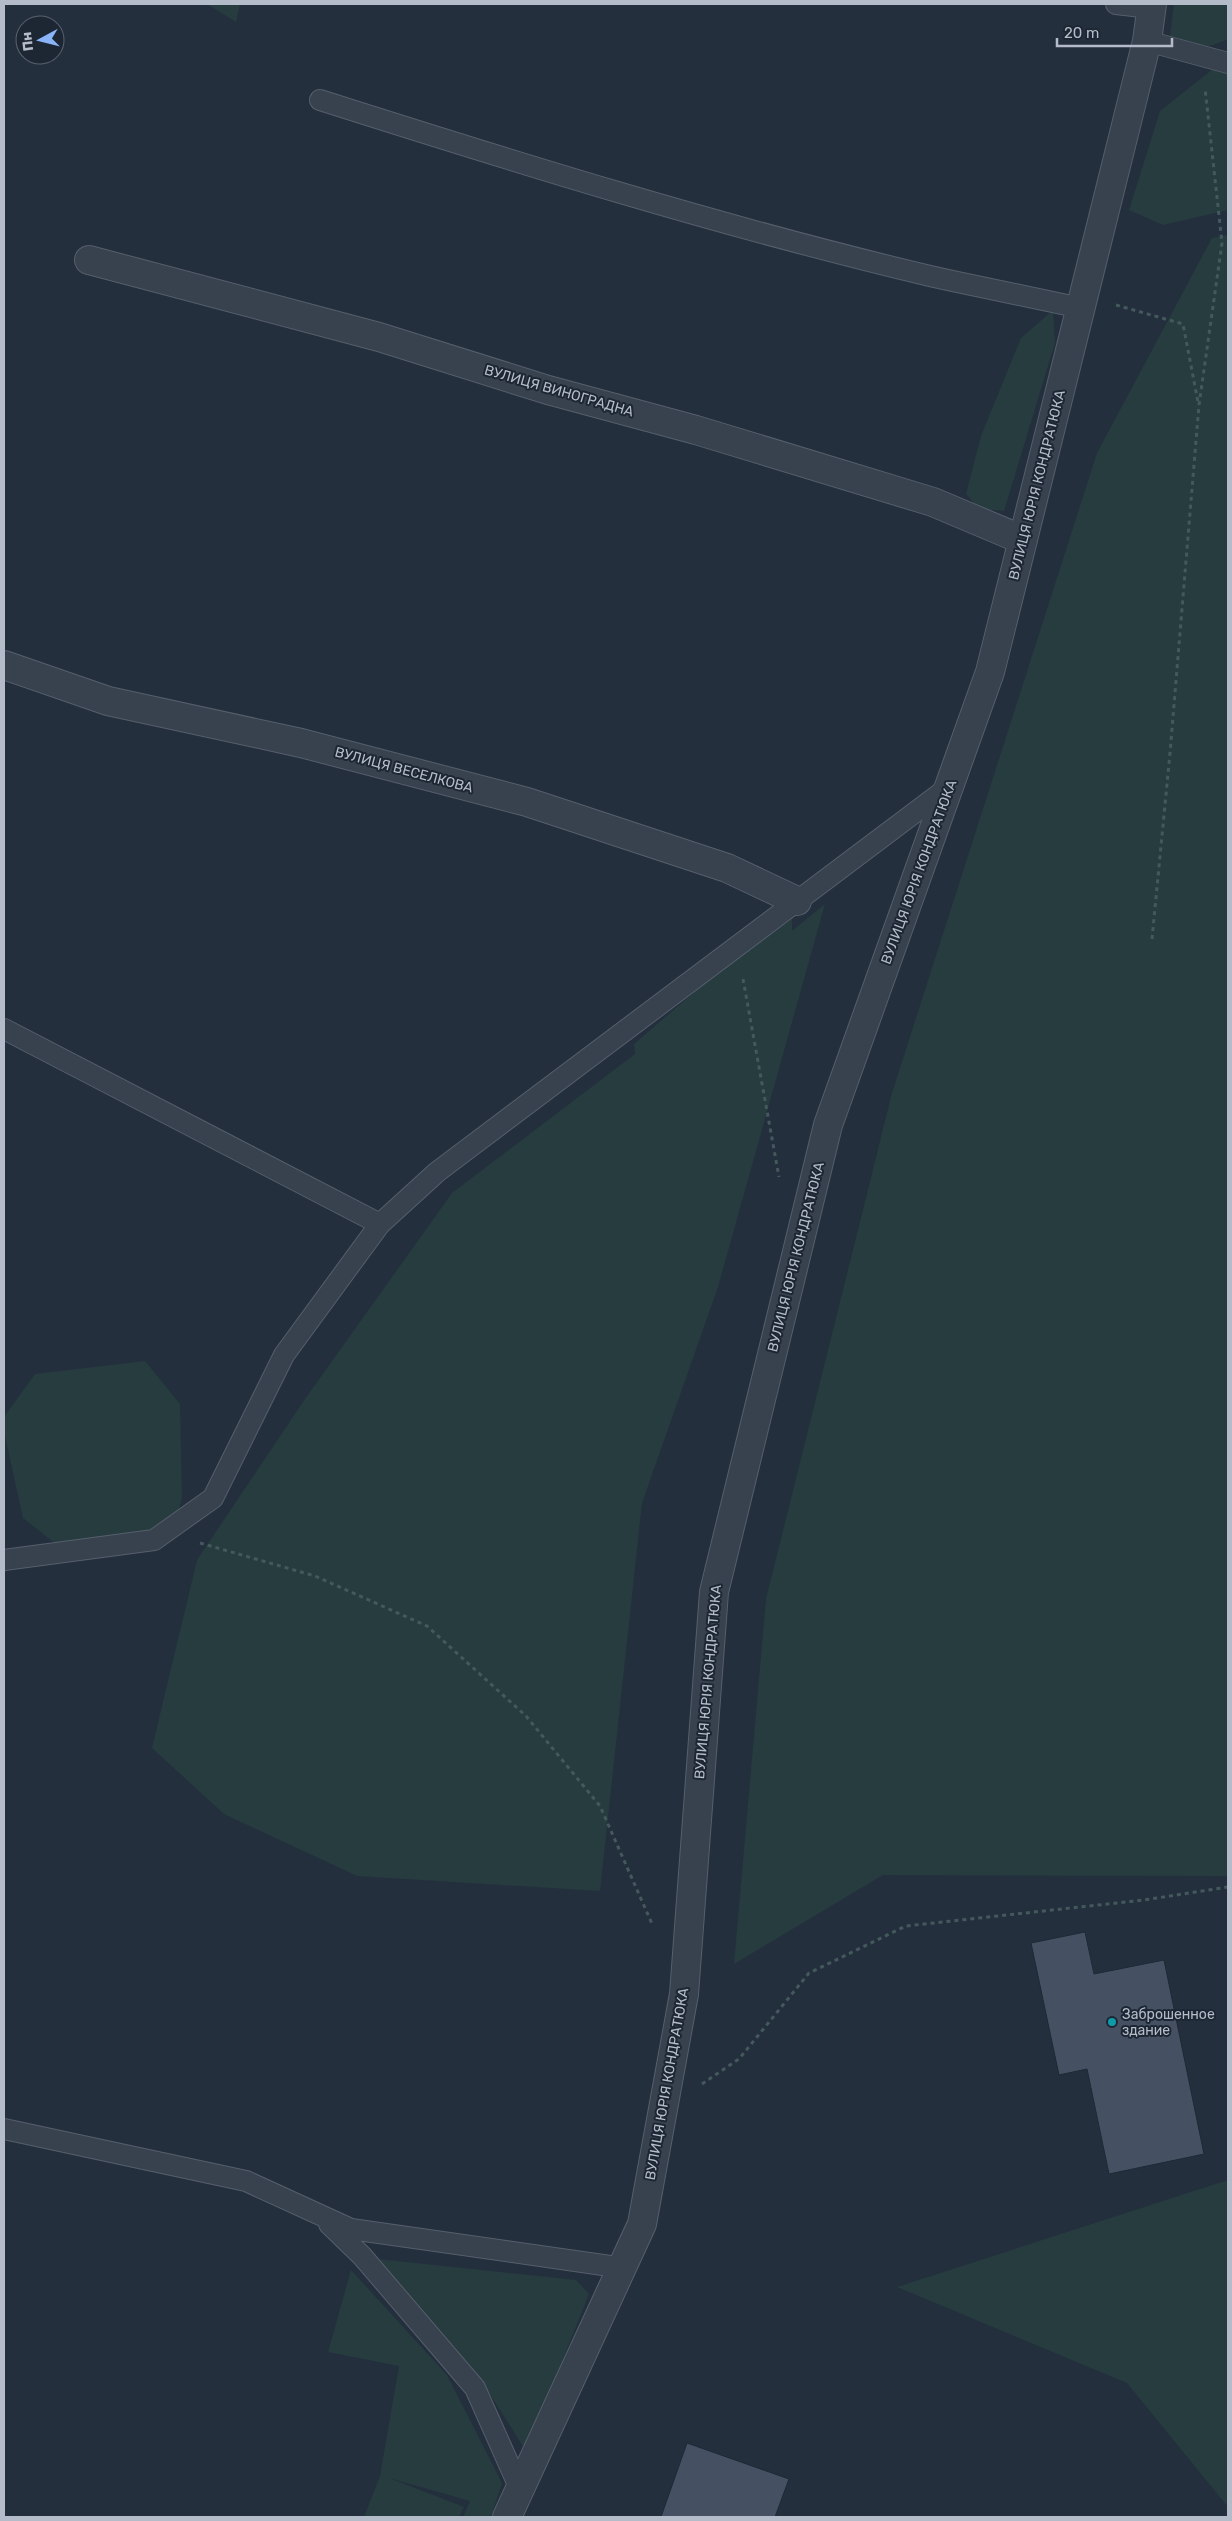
<svg xmlns="http://www.w3.org/2000/svg" width="1232" height="2521" font-family="Rubik,sans-serif">
<style>
.green{fill:#263c3f}
.building{fill:#455162;stroke:#1f2835}
.lines{fill:none;stroke-linecap:round;stroke-linejoin:round}
.service-casing{stroke:#565f6c;stroke-width:22}
.minor-casing{stroke:#565f6c;stroke-width:30}
.path{stroke:#44595c;stroke-width:3;stroke-dasharray:4 4;stroke-linecap:butt}
.service{stroke:#38414e;stroke-width:20}
.minor{stroke:#38414e;stroke-width:28}
.culture-dot{fill:#0f9aa8;stroke:#1d2633;stroke-width:2}
.labels{text-anchor:middle;dominant-baseline:central;stroke-width:4;stroke-linejoin:round;paint-order:stroke}
.street-label{font-size:14px;fill:#b4bcc9;stroke:#1d2633}
.poi-label{font-size:14px;fill:#b4bcc9;stroke:#1d2633;text-anchor:start}
</style>
<rect width="100%" height="100%" fill="#242f3e"/>
<path class="green" d="M207,4H240L236,22Z
M1174,4H1228V39L1208,47L1170,36Z
M1228,57V210L1163,225L1129,210L1160,111Z
M1228,235V1876L883,1875L734,1964L766,1599L892,1093L1097,453L1212,238Z
M1053,310L1055,343L1004,511L979,509L966,494L981,436L1021,338Z
M825,904L718,1287L642,1503L600,1891L357,1876L224,1814L152,1748L197,1560L305,1399L452,1193L635,1054L634,1044L714,975L792,919V931Z
M145,1361L180,1404L182,1498L175,1525L66,1552L23,1518L4,1431V1417L35,1374Z
M1228,2180V2507L1127,2383L897,2287Z
M377,2259L576,2280L589,2294L526,2451L476,2372Z
M351,2270L447,2375L502,2483L491,2517H463L470,2501L389,2478L464,2507L459,2517H364L380,2476L399,2366L328,2352Z"/>
<path class="building" d="M1085,1932L1094,1974L1164,1960L1204,2154L1109,2174L1087,2069L1059,2075L1031,1943Z
M687,2443L789,2479L775,2517H661Z"/>
<g class="lines">
<g class="service-casing">
<path id="service" d="M1116,4L1151,8
M1147,41L1228,63
M320,100C521,164 724,227 930,276C980,287 1030,297 1081,308
M4,1029L380,1224
M4,1560L154,1540L213,1498L284,1355L380,1224L437,1172L950,786
M4,2129L246,2181L351,2229L624,2268
M329,2224L362,2256L475,2388L520,2489"/>
</g>
<g class="minor-casing">
<path id="minor" d="M89,260L379,337L548,390L696,430L933,502L1023,540
M4,665L108,701L301,743L527,802L727,868L797,901
M507,2517L642,2224L684,1994L714,1592L828,1125L990,672L1147,41L1152,4"/>
</g>
<path class="path" d="M1116,305L1183,324L1198,402
M1152,939L1170,753L1199,405L1222,243L1205,88
M743,979L779,1177
M200,1543L315,1576L427,1626L526,1716L600,1806L653,1926
M702,2084L739,2059L809,1973L906,1926L1144,1900L1228,1887"/>
<use href="#service" class="service"/>
<use href="#minor" class="minor"/>
</g>
<circle class="culture-dot" cx="1112" cy="2022" r="5"/>
<g class="labels">
<g class="street-label">
<text transform="translate(559 391) rotate(16)">ВУЛИЦЯ ВИНОГРАДНА</text>
<text transform="translate(1037 485) rotate(-76)">ВУЛИЦЯ ЮРІЯ КОНДРАТЮКА</text>
<text transform="translate(404 770) rotate(15)">ВУЛИЦЯ ВЕСЕЛКОВА</text>
<text transform="translate(919 872) rotate(-70)">ВУЛИЦЯ ЮРІЯ КОНДРАТЮКА</text>
<text transform="translate(796 1257) rotate(-76)">ВУЛИЦЯ ЮРІЯ КОНДРАТЮКА</text>
<text transform="translate(708 1682) rotate(-85)">ВУЛИЦЯ ЮРІЯ КОНДРАТЮКА</text>
<text transform="translate(667 2084) rotate(-80)">ВУЛИЦЯ ЮРІЯ КОНДРАТЮКА</text>
</g>
<g class="poi-label">
<text x="1122" y="2014">Заброшенное<tspan x="1122" dy="16">здание</tspan></text>
</g>
</g>
<rect width="1232" height="2521" fill="none" stroke="#b4bcc9" stroke-width="10"/>
<g transform="translate(40 40) rotate(263)"><circle r="24" fill="#1d2633" stroke="#59626f"/>
<path d="M0-4L9 19L0 12L-9 19Z" fill="#8ab4f8"/>
<text y="-8" font-size="14" font-weight="bold" text-anchor="middle" fill="#b4bcc9">Пн</text>
</g>
<path d="M1057 38v8h115v-8" fill="none" stroke="#b4bcc9" stroke-width="2.5"/>
<text x="1064" y="38" font-size="15" fill="#b4bcc9" stroke="#1d2633" stroke-width="4" paint-order="stroke">20 m</text>
</svg>
